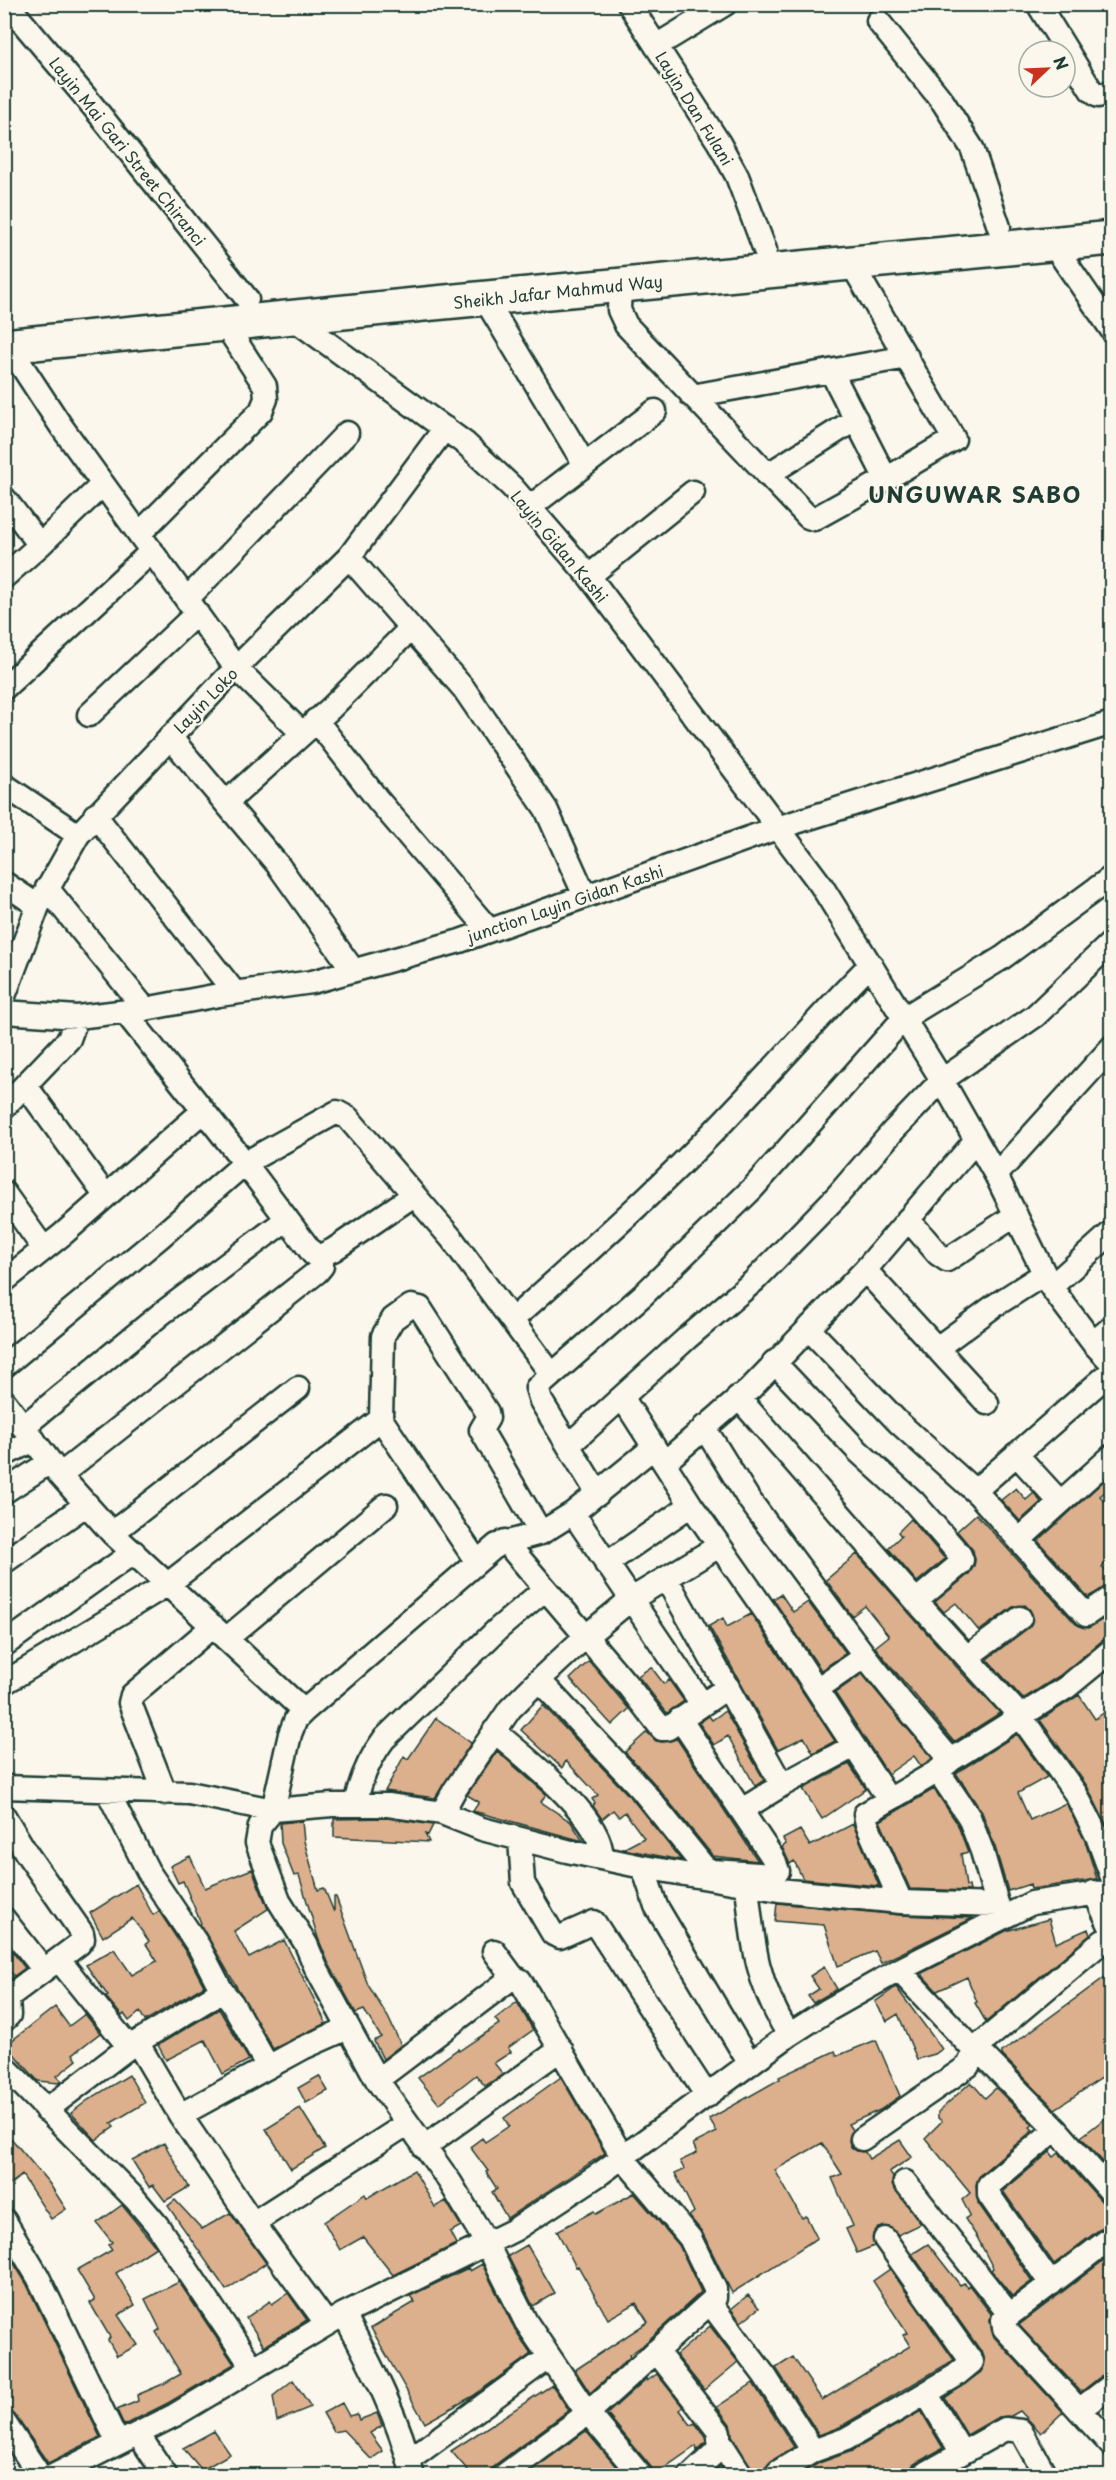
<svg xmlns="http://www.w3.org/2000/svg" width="1116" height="2480" font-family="'Playpen Sans',sans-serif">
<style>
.built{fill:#f2e1d0}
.building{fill:#dcaf8d;stroke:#1f3d34;stroke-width:1.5}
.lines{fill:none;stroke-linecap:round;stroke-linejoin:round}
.minor-casing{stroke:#1f3d34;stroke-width:27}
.primary-casing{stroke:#1f3d34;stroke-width:38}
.minor{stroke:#fbf7ec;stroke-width:22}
.primary{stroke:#fbf7ec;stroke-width:33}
.labels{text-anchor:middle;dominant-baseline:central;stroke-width:4.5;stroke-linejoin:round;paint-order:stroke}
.street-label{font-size:16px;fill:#1f3d34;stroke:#fbf7ec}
.district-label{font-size:22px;font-weight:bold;letter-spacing:1.5px;fill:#1f3d34;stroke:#fbf7ec}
</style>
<rect width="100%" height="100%" fill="#fbf7ec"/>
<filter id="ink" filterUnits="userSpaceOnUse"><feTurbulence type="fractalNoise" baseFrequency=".0167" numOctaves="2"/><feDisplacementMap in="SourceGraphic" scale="12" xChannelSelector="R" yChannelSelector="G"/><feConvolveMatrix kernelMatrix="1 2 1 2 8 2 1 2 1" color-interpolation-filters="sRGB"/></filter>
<g filter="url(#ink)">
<path class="built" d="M33,5H64L41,14Z"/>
<path class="building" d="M1107,1478L1112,1486L1100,1496L1112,1509V1557L1102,1567L1112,1578V1584L1088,1597L1038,1541Z
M1016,1488L1026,1500L1034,1493L1041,1502L1020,1521L1001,1500Z
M976,1514L1076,1624L1088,1628L1112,1614V1637L1103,1640L1059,1676L1023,1699L987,1659L1028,1628L1033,1617L1030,1610L1025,1605L1013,1607L979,1631L956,1603L944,1612L935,1602L969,1574L974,1566L975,1560L973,1550L957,1531Z
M911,1519L945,1559L917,1582L888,1548L901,1536L898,1532Z
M857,1554L962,1673L1000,1713L954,1742L875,1647L889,1636L865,1606L852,1616L826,1580Z
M781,1594L793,1612L808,1602L846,1653L821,1670L773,1599Z
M751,1614L764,1633L835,1741L813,1753L804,1737L778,1750L709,1626L723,1618L727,1627Z
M589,1661L629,1709L612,1725L570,1679Z
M651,1667L664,1684L669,1680L684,1701L667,1713L638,1676Z
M862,1674L932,1758L930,1760L921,1766L914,1756L888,1774L835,1693Z
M1079,1695L1095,1719L1112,1707V1836L1087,1786L1040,1720Z
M543,1705L632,1799L681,1860L623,1849L644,1838L625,1812L619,1817L613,1810L602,1819L593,1806L595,1803L592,1799L598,1795L566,1761L562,1768L521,1730Z
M725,1711L764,1780L755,1786L728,1736L714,1745L699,1723L709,1716L712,1720Z
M436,1718L471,1743L435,1798L385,1791L404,1756L408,1759Z
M647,1732L656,1741L662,1742L677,1739L758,1861L713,1856L653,1782L625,1752Z
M1017,1734L1047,1777L1018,1793L1030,1820L1066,1803L1085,1841L1097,1879L1031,1889L1030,1884L1008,1891L995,1847L982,1812L956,1773Z
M497,1751L546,1794L541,1802L571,1822L583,1841L473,1811L479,1802L467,1795Z
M849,1764L866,1789L822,1819L803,1789Z
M934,1789L957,1823L968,1852L961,1854L966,1886H969L970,1891L910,1889L880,1821Z
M387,1818L433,1825L428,1835L425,1834L429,1842L334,1837V1819Z
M302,1821L304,1841L318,1890L324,1888L334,1912V1897H336L368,1985L388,2017L401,2045L383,2059L374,2041L381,2037L364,2010L356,2013L328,1962L318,1938L299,1875L294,1876L281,1843L280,1823Z
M853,1824L879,1886L803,1879L794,1861L790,1864L782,1847L786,1844L783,1839L800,1830L810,1846Z
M190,1856L205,1888L252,1869L268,1909L234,1931L249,1958L284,1940L326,2023L273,2049L200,1924L201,1923L183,1881L178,1883L170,1866Z
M136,1884L153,1915L159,1911L187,1954L204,1986L145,2021L140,2012L129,2021L124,2014L122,2016L106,1997L108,1996L86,1965L114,1949L132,1975L157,1961L146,1944L149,1941L132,1918L103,1937L90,1913Z
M777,1903L900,1915L973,1918L881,1963L875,1951L838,1966L824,1925L775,1921Z
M1049,1919L1056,1943L1088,1929L1090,1935L986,2022L975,2003L977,2002L967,1977L937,1991L924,1977L922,1973L1006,1931Z
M6,1943L25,1968L14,1976L4,1964Z
M824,1967L837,1989L813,2003L808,1996L819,1989L810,1976Z
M1112,1972V2071L1055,2109L1002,2055V2052Z
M896,1987L942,2049L935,2054L917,2059L898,2014L887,2021L875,2002Z
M517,2002L533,2030L508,2048L511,2052L494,2063L503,2074L485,2086L476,2075L439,2104L418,2078L458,2049L459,2051L499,2024L495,2019Z
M55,2007L69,2026L85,2014L100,2033L73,2054L77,2060L57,2076L62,2081L59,2083L38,2081L6,2045Z
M219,2009L249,2060L223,2074L205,2040L166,2060L158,2045Z
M876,2040L900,2096L880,2110L848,2124L852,2130L849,2141L851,2147L857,2151L865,2152L869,2159L900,2140L912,2157L889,2172L893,2177L892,2184L921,2224L898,2235L890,2227L878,2228L873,2234L874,2246L857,2253L846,2229L853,2226L832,2178L842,2174L822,2143L775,2170L802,2218L806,2216L817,2238L732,2293L702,2232L689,2216L694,2212L675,2173L684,2169L680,2161L697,2153L693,2144L717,2132L709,2119L780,2079L779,2077L818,2059L835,2051L837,2056Z
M129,2075L145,2103L111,2123L114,2127L96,2140L71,2113L88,2100Z
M319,2076L328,2091L306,2103L298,2088Z
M561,2077L605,2153L507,2218L492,2192L497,2189L486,2172L488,2171L470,2147L482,2138L485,2142L509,2126L504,2118Z
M971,2082L985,2098L996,2088L1033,2125L1030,2127L1033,2130L980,2175L976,2185L978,2203L1032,2281L1012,2296L991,2270L993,2268L977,2237L965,2219L970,2215L962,2200L970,2193L925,2138L942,2121L938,2118V2112Z
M300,2108L325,2148L291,2169L266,2129Z
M1112,2113V2172L1081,2137Z
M4,2130L49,2183L66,2209L51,2219L22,2175L4,2189Z
M164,2143L189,2187L165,2201L153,2185L149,2187L132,2160Z
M1050,2152L1054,2157L1059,2153L1102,2202L1112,2206V2224L1104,2226L1054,2264L1003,2191Z
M414,2170L435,2207L446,2201L461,2226L450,2232L456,2244L393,2275L363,2237L340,2250L324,2222L365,2194L367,2198Z
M634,2193L679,2245L701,2292L642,2346L629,2355L630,2357L590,2393L575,2370L648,2322L636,2303L608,2319L578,2266L576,2267L557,2231L594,2211L596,2214Z
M175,2200L202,2229L230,2213L266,2263L226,2290L168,2206Z
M122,2205L156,2247L116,2273L135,2305L118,2315L138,2345L117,2356L108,2340L110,2337L90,2303L95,2300L77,2270L112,2250L108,2245L112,2242L97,2223Z
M928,2244L960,2285L964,2283L967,2287L969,2285L991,2314L990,2322L994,2337L1063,2412L1041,2433L1020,2411L1011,2416L998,2417L967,2435L945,2398L981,2372L985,2361L983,2354L912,2254Z
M527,2245L555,2293L533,2306L508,2256Z
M4,2247L26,2283L100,2437L48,2463L15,2415L4,2409Z
M1112,2254V2372L1104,2374L1081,2392L1019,2325Z
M482,2264L514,2328L531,2354L473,2396L425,2423L371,2328L415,2302L410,2296L468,2268L470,2271Z
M890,2269L954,2360L840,2427L819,2435L776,2368L793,2357L822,2400L910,2346L903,2335L907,2333L873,2281Z
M179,2282L234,2364L168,2403L124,2425L117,2410L138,2401L137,2395L163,2384L181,2374L156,2332L160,2329L145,2299Z
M288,2293L307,2320L264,2346L246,2318L270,2301L272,2304Z
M748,2295L759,2308L741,2322L731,2309Z
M710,2326L738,2362L704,2390L676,2355Z
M657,2374L683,2407L680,2410L691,2425L695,2423L705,2437L706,2442L697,2451L696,2446L654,2475L651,2467L607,2414L646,2379L647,2381Z
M293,2380L311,2407L277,2421L273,2396Z
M753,2383L794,2447L771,2461L765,2468V2475H755L732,2436L730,2424L717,2407Z
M552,2385L569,2410L495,2465L490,2475H472L451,2451Z
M342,2403L349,2416L357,2414L359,2420L377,2413L382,2426L370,2433L383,2451L371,2459L343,2430L334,2432L323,2413Z
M921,2411L943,2448L914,2464L904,2475H798L819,2463L852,2451Z
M214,2431L230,2454L202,2470L183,2448Z
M586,2431L623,2475H526Z
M720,2466L726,2475H710Z"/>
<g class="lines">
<g class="minor-casing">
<path id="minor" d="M7,4L88,100L247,299
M629,4L719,143L737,176L765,250
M1038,4L1091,90L1098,96L1112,92
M878,21L943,102L972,148L999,227
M656,46L725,4
M1053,244L1112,330
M620,285L619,310L626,325L808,517L814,519L886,479
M485,299L585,465
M290,316L466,444L512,487L589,576L821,885L942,1080L996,1175L1051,1287L1093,1343L1112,1363
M8,345L61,426L236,668L302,733
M831,371L886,479L954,439L851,263
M692,396L907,357
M767,475L856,419
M4,498L40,545L103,484
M530,507L655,411
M139,534L261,411L266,399L265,386L224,323
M349,557L464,689L546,809L585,896
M589,576L693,492
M4,577L40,545
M187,599L347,433
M4,688L152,551
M89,715L197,613
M316,720L378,800L489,930
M170,737L278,865L353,970
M4,785L78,835
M226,803L331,708L411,628
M95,815L235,993
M4,883L38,906
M47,888L145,1009
M4,996L38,906L78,835L236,668L349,557L445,428
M4,1012L77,1017L145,1009L219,995L312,982L460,941L777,828L1112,723
M125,1012L245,1163L313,1254L322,1255L333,1250L414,1195
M26,1086L105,1195
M4,1107L69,1039L77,1017
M996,1175L1112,1047
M4,1193L44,1249
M908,1219L938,1254L947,1260L1016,1215
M865,1270L987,1403
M4,1281L63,1234L203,1111
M1051,1287L1112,1232
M512,1320C589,1251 666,1183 737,1107C782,1060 825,1010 871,964
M808,1328L898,1422L978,1494
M1093,1343L1112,1327
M937,1348L994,1306L1044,1274
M774,1362L858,1451L914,1502L960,1555L962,1560L960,1564L916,1601
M4,1366L160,1237L245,1163L337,1112L348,1118L452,1239L552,1375
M1112,1371L978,1488V1494L1086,1615L1112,1597
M622,1397L691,1505L775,1625L889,1800
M738,1397L916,1601L1021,1717L1076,1794L1097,1836L1112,1877
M4,1401L60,1475L112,1533L304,1711
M23,1427L161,1314L287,1219
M704,1427L748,1498L865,1656L900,1700L951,1760
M569,1445L686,1339L754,1281L837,1196L894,1130L942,1080L1035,1016L1112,942
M1016,1454L1060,1502
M4,1455L34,1440
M665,1462L750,1389L865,1270L976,1140
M60,1475L317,1272L322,1266V1255
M4,1492L50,1462
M598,1494L541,1401L537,1388L643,1295L753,1188L904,1018L1002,958L1112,877
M573,1513L702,1704
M112,1533L298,1388
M1019,1540L1112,1456
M505,1541L629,1687L662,1729H667L728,1687
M4,1562L87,1504
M477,1562L381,1419L383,1336L393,1319L411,1306L420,1308L487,1412L488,1418L481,1430L541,1533
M606,1564L691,1505
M666,1578L782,1785
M226,1639L386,1505
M4,1645L134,1552
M967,1657L1020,1618
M539,1680L642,1790L704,1867L712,1871L773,1875L778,1871L773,1858L680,1719
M4,1683L168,1584L381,1419
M817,1689L865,1656
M494,1731C522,1755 608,1821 601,1858
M938,1771L969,1817L982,1851L1001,1917
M4,1787L189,1793L273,1810L332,1805H388L442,1813L482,1829L567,1851L643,1867L779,1890L901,1902L998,1905
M108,1792L148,1871L199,1947L222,1991L232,2003L268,2067
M165,1793L130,1703L132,1695L213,1626
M355,1805C360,1780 369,1759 384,1739L498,1629L545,1589
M742,1810L782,1785L854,1746
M442,1813L454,1791L510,1709L539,1680L585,1637L630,1600L719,1546
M4,1816L27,1854L82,1933L83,1939L79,1944L8,1997L9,2015L4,2020
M520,1839L523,1883L553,1934L560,1937L594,1922L707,2096
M643,1867L656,1906L750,2064
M747,1885C753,1946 756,1982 789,2035
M1094,1892L1112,1930
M901,1902L867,1824L865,1814L938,1771L951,1760L1067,1687L1112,1650
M4,1919L44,1970
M494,1951L513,1977L520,1980L623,2158L690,2238L715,2289V2298L588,2413L503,2476
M59,1960L129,2047
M899,1970L972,2048H976L1056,2129L1112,2193
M137,2042L180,2115L253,2223L327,2324
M4,2066L135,2199L157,2225L253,2368
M377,2080L513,1977
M46,2110L129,2047L222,1991
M180,2115L303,2048L348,2028
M862,2139L968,2066L976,2048L1103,1941
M424,2147L561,2049
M905,2182L1009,2314
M4,2220L38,2277L118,2443
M253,2223L407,2124
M1112,2237L1003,2320L1004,2328L1112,2446
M1051,2284L989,2195V2185L1056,2129
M710,2303L765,2376L813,2451
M344,2314C372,2367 399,2418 413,2476
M656,2351L719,2432V2440L742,2476
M926,2393L962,2453
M1079,2410L1112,2385
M4,2422L40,2476
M138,2434L166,2476
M409,2460L549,2357
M53,2476L175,2415L344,2314L514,2230L601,2173L789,2035L828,2010L899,1970L1032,1903L1112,1891
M641,2476L584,2408L526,2322L487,2244L450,2182L377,2080L316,1968L306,1944L279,1901L257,1843L260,1826L273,1810L290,1734L296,1719L304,1711L497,1545L541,1533L573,1513L654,1447
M690,2476L723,2445
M779,2476L778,2472L813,2451L846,2439L899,2409L955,2376L972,2362L885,2239
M921,2476L1005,2429L1021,2431L1046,2476"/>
</g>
<g class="primary-casing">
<path id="primary" d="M4,346C373,307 743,275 1112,238"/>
</g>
<use href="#minor" class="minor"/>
<use href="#primary" class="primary"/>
</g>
</g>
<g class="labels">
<g class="street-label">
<text transform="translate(695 108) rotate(58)">Layin Dan Fulani</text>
<text transform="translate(128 151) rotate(51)">Layin Mai Gari Street Chiranci</text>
<text transform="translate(558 291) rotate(-6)">Sheikh Jafar Mahmud Way</text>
<text transform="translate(560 546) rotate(50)">Layin Gidan Kashi</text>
<text transform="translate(205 700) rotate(-46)">Layin Loko</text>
<text transform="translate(565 903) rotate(-19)">junction Layin Gidan Kashi</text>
</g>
<g class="district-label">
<text x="975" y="493">UNGUWAR SABO</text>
</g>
</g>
<rect width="1116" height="2480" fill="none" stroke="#fbf7ec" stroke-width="24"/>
<rect x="12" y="12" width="1092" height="2456" fill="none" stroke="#1f3d34" stroke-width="2" filter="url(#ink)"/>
<g transform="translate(1047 69) rotate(67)"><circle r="28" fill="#fbf7ec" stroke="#a3ada2" stroke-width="1.5"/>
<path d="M0-4.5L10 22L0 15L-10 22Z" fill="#c8321e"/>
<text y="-9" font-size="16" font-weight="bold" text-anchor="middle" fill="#1f3d34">N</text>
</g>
</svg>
